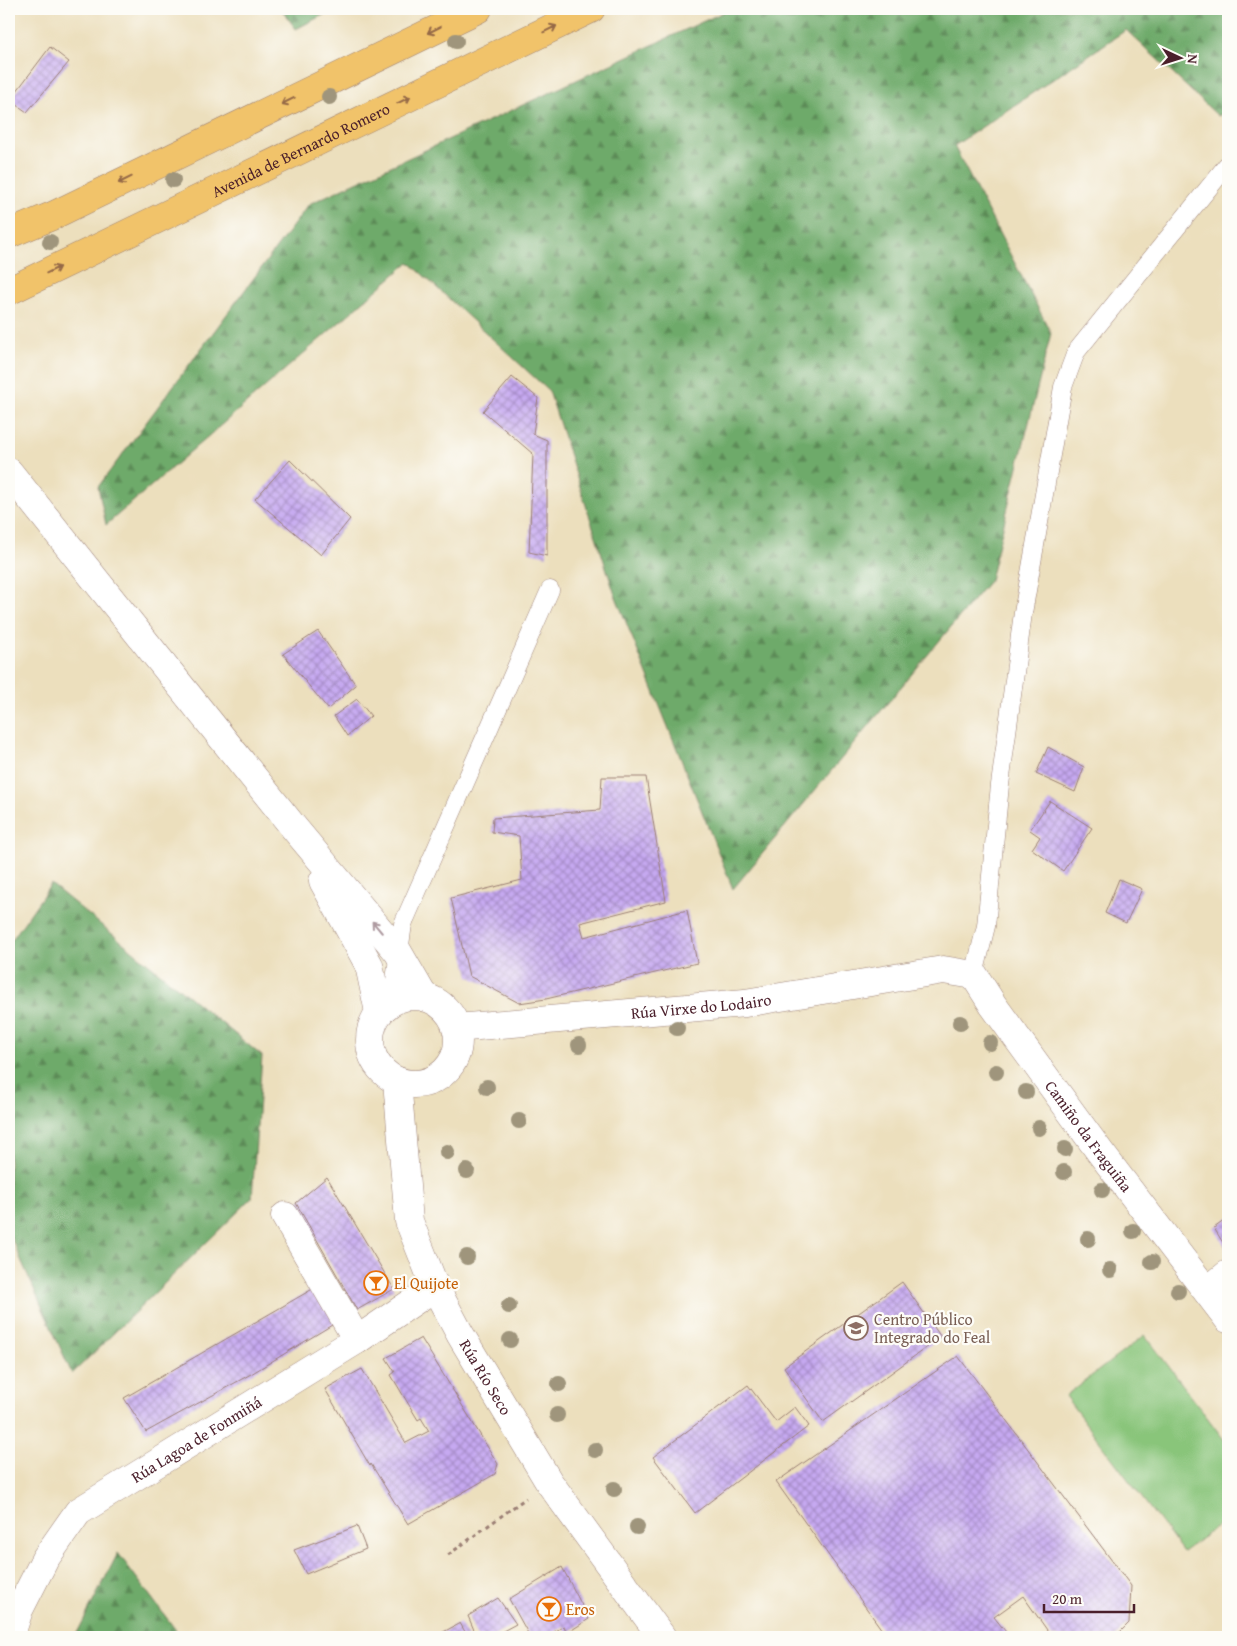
<svg xmlns="http://www.w3.org/2000/svg" width="1237" height="1646" font-family="'Gentium Book Plus',serif">
<style>
.forest{fill:url(#forest-firs);stroke:#5c644a}
.pitch{fill:#89c57a;stroke:#6a7252}
.building{fill:url(#building-cross-hatch)}
.lines{fill:none;stroke-linecap:round;stroke-linejoin:round}
.lane-casing{stroke:#9b7f74;stroke-width:19}
.street-casing{stroke:#9b7f74;stroke-width:29}
.highway-casing{stroke:#9b7f74;stroke-width:29}
.path{stroke:#9b7f74;stroke-width:3;stroke-dasharray:4 4;stroke-linecap:butt}
.lane{stroke:#fff;stroke-width:18}
.street{stroke:#fff;stroke-width:28}
.highway{stroke:#f1c36a;stroke-width:28}
.tree{fill:#9f957c}
.oneway{stroke:#956947}
.oneway2{stroke:#ae9aa0}
.labels{text-anchor:middle;dominant-baseline:central;stroke-width:4.5;stroke-linejoin:round;paint-order:stroke}
.street-label{font-size:16px;fill:#4a1f2b;stroke:#fdfcf7}
.food-label{font-size:16px;fill:#c56008;stroke:#fdfcf7;text-anchor:start}
.education-label{font-size:16px;fill:#785e54;stroke:#fdfcf7;text-anchor:start}
</style>
<defs>
<pattern id="forest-firs" width="22" height="20" patternUnits="userSpaceOnUse" patternTransform="scale(1.25)"><rect width="22" height="20" fill="#6eaa6a"/><path d="M5 1l3.5 6h-7zM16 11l3.5 6h-7z" fill="#5c8a57"/></pattern>
<pattern id="building-cross-hatch" width="8" height="8" patternUnits="userSpaceOnUse" patternTransform="scale(1.25)"><rect width="8" height="8" fill="#c6a9f1"/><path d="M0 0l8 8M0 8l8-8" fill="none" stroke="#a389c3"/></pattern>
</defs>
<rect width="100%" height="100%" fill="#fdfcf7"/>
<filter id="ink" filterUnits="userSpaceOnUse"><feTurbulence type="fractalNoise" baseFrequency=".02" numOctaves="2"/><feDisplacementMap in="SourceGraphic" scale="10" xChannelSelector="R" yChannelSelector="G"/><feConvolveMatrix kernelMatrix="1 2 1 2 8 2 1 2 1" color-interpolation-filters="sRGB"/></filter>
<filter id="wash" filterUnits="userSpaceOnUse"><feTurbulence type="fractalNoise" baseFrequency=".0096" numOctaves="4" result="noise"/><feDisplacementMap in="SourceGraphic" scale="20" xChannelSelector="R" yChannelSelector="G"/><feGaussianBlur stdDeviation="1.12" result="paint"/><feColorMatrix in="noise" values="0 0 0 0 0 0 0 0 0 0 0 0 0 0 0 0 0 1.4 0 .05"/><feComposite in="paint" operator="in"/></filter>
<g filter="url(#wash)">
<rect width="100%" height="100%" fill="#ecdfbd"/>
<path class="forest" d="M281,9H335L296,29Z
M730,9H1228V111L1218,116L1126,30L954,146L1051,333L990,580L733,889L614,592L549,391L409,262L106,525L98,487L309,204Z
M51,884L262,1056L252,1198L72,1374L9,1233V944Z
M118,1553L181,1637H75Z"/>
<path class="pitch" d="M1145,1335L1228,1445V1518L1183,1552L1065,1396Z"/>
<g id="blocks">
<path class="building" d="M50,47L69,62L27,112L10,100Z
M512,377L538,398L533,434L547,440V556L529,552L533,454L483,411Z
M290,460L350,519L321,555L255,499Z
M318,631L356,685L328,709L283,654Z
M357,699L371,716L347,736L334,716Z
M1048,747L1084,767L1075,792L1036,774Z
M602,777H646L666,901L580,923L584,937L687,910L697,963L546,999L519,1003L469,976L451,898L522,880L519,836L492,832L493,818L600,810Z
M1050,801L1092,828L1063,871L1032,849L1040,837L1030,830Z
M1119,879L1142,889L1126,923L1105,913Z
M327,1177L394,1289L357,1310L296,1203Z
M1228,1218V1251L1214,1228Z
M902,1282L941,1337L823,1422L784,1367Z
M316,1287L337,1322L251,1374L146,1432L124,1398Z
M421,1338L498,1464L495,1474L408,1524L371,1464L370,1466L325,1389L362,1369L406,1443L429,1431L421,1418L418,1420L391,1375L395,1372L386,1358Z
M958,1356L1131,1586L1129,1623L1115,1637H1052L1023,1596L994,1617L1010,1637H887L776,1482Z
M748,1385L776,1422L795,1407L809,1426L695,1513L653,1457Z
M357,1526L366,1549L306,1574L294,1550Z
M562,1567L589,1619L567,1633L564,1626L546,1637H530L509,1599Z
M498,1598L516,1624L492,1637H477L468,1616Z
M460,1623L468,1637H436V1636Z"/>
</g>
</g>
<g filter="url(#ink)">
<use href="#blocks" fill-opacity="0" stroke="#9b7f74" stroke-width="1"/>
<g class="lines">
<g class="lane-casing">
<path id="lane" d="M974,975L986,926L1000,785L1023,613L1063,387L1076,352L1228,164
M392,1001L403,924L550,590"/>
</g>
<g class="street-casing">
<g id="street">
<path d="M9,472L295,829L398,952L424,997"/>
<path d="M323,881L369,965L379,1012"/>
<circle cx="414" cy="1040" r="44"/>
<path id="s1" d="M456,1028L745,1003L943,970L974,975L993,1005L1100,1152L1228,1319"/>
<path id="s2" d="M397,1081L409,1221L435,1287L460,1334L549,1482L662,1637"/>
<path d="M285,1216L357,1340"/>
<path d="M1207,1291L1228,1274"/>
<path id="s3" d="M10,1637L19,1610L45,1559L78,1512L357,1340L435,1287"/>
</g>
</g>
<g class="highway-casing">
<g id="highway">
<path d="M9,234L52,216L478,9"/>
<path id="s4" d="M9,291L591,9"/>
</g>
</g>
<path class="path" d="M448,1555L526,1498"/>
<use href="#lane" class="lane"/>
<use href="#street" class="street"/>
<use href="#highway" class="highway"/>
</g>
<g class="tree">
<circle cx="456" cy="41" r="8"/>
<circle cx="329" cy="97" r="8"/>
<circle cx="173" cy="180" r="8"/>
<circle cx="50" cy="242" r="8"/>
<circle cx="960" cy="1023" r="8"/>
<circle cx="677" cy="1028" r="8"/>
<circle cx="990" cy="1043" r="8"/>
<circle cx="579" cy="1045" r="8"/>
<circle cx="996" cy="1072" r="8"/>
<circle cx="487" cy="1087" r="8"/>
<circle cx="1026" cy="1092" r="8"/>
<circle cx="519" cy="1121" r="8"/>
<circle cx="1039" cy="1128" r="8"/>
<circle cx="1065" cy="1149" r="8"/>
<circle cx="447" cy="1152" r="8"/>
<circle cx="467" cy="1171" r="8"/>
<circle cx="1064" cy="1172" r="8"/>
<circle cx="1102" cy="1190" r="8"/>
<circle cx="1133" cy="1231" r="8"/>
<circle cx="1088" cy="1239" r="8"/>
<circle cx="467" cy="1257" r="8"/>
<circle cx="1152" cy="1262" r="8"/>
<circle cx="1110" cy="1270" r="8"/>
<circle cx="1178" cy="1291" r="8"/>
<circle cx="509" cy="1306" r="8"/>
<circle cx="510" cy="1340" r="8"/>
<circle cx="559" cy="1384" r="8"/>
<circle cx="557" cy="1415" r="8"/>
<circle cx="595" cy="1450" r="8"/>
<circle cx="614" cy="1489" r="8"/>
<circle cx="637" cy="1527" r="8"/>
</g>
<defs><path id="oneway-shaft" d="M-6 0H5M1.5-3L5.5 0L1.5 3" fill="none" stroke-width="1.6" stroke-linecap="round" stroke-linejoin="round" transform="scale(1.25)"/></defs>
<g class="oneway">
<use href="#oneway-shaft" transform="translate(550 29) rotate(-26)"/>
<use href="#oneway-shaft" transform="translate(434 30) rotate(154)"/>
<use href="#oneway-shaft" transform="translate(404 100) rotate(-26)"/>
<use href="#oneway-shaft" transform="translate(288 101) rotate(154)"/>
<use href="#oneway-shaft" transform="translate(125 180) rotate(154)"/>
<use href="#oneway-shaft" transform="translate(53 270) rotate(-26)"/>
</g>
<use class="oneway2" href="#oneway-shaft" transform="translate(377 927) rotate(-130)"/>
</g>
<defs>
<g id="bar-ring" transform="scale(1.25)"><circle r="9.5" fill="#fdfcf7" stroke="#e8710a" stroke-width="1.5"/><path d="M-6-5H6L.8 .8V4.5H3.5V6h-7V4.5H-.8V.8Z" fill="#e8710a"/></g>
<g id="school-ring" transform="scale(1.25)"><circle r="9.5" fill="#fdfcf7" stroke="#8d6e63" stroke-width="1.5"/><path d="M0-5L7-2L0 1L-7-2ZM-4 1L0 2.5L4 1V4Q0 6-4 4Z" fill="#8d6e63"/></g>
</defs>
<g fill-rule="evenodd">
<use href="#bar-ring" x="376" y="1283"/>
<use href="#school-ring" x="856" y="1328"/>
<use href="#bar-ring" x="549" y="1609"/>
</g>
<g class="labels">
<g class="street-label">
<text stroke="none"><textPath href="#s4" startOffset="324">Avenida de Bernardo Romero</textPath></text>
<text stroke="none"><textPath href="#s1" startOffset="246">Rúa Virxe do Lodairo</textPath></text>
<text stroke="none"><textPath href="#s1" startOffset="720">Camiño da Fraguiña</textPath></text>
<text stroke="none"><textPath href="#s2" startOffset="315">Rúa Río Seco</textPath></text>
<text stroke="none"><textPath href="#s3" startOffset="282">Rúa Lagoa de Fonmiñá</textPath></text>
</g>
<g class="food-label">
<text x="394" y="1283">El Quijote</text>
<text x="566" y="1609">Eros</text>
</g>
<g class="education-label">
<text x="874" y="1319">Centro Público<tspan x="874" dy="18">Integrado do Feal</tspan></text>
</g>
</g>
<rect width="1237" height="1646" fill="none" stroke="#fdfcf7" stroke-width="30"/>
<g transform="translate(1180 58) rotate(94)" stroke="#fdfcf7" stroke-width="4" paint-order="stroke">
<path d="M0-4L9 19L0 12L-9 19Z" fill="#4a1f2b"/>
<text y="-8" font-size="14" font-weight="bold" text-anchor="middle" fill="#4a1f2b">N</text>
</g>
<path d="M1044 1604v8h90v-8" fill="none" stroke="#4a1f2b" stroke-width="2.5"/>
<text x="1052" y="1604" font-size="15" fill="#4a1f2b" stroke="#fdfcf7" stroke-width="4" paint-order="stroke">20 m</text>
</svg>
